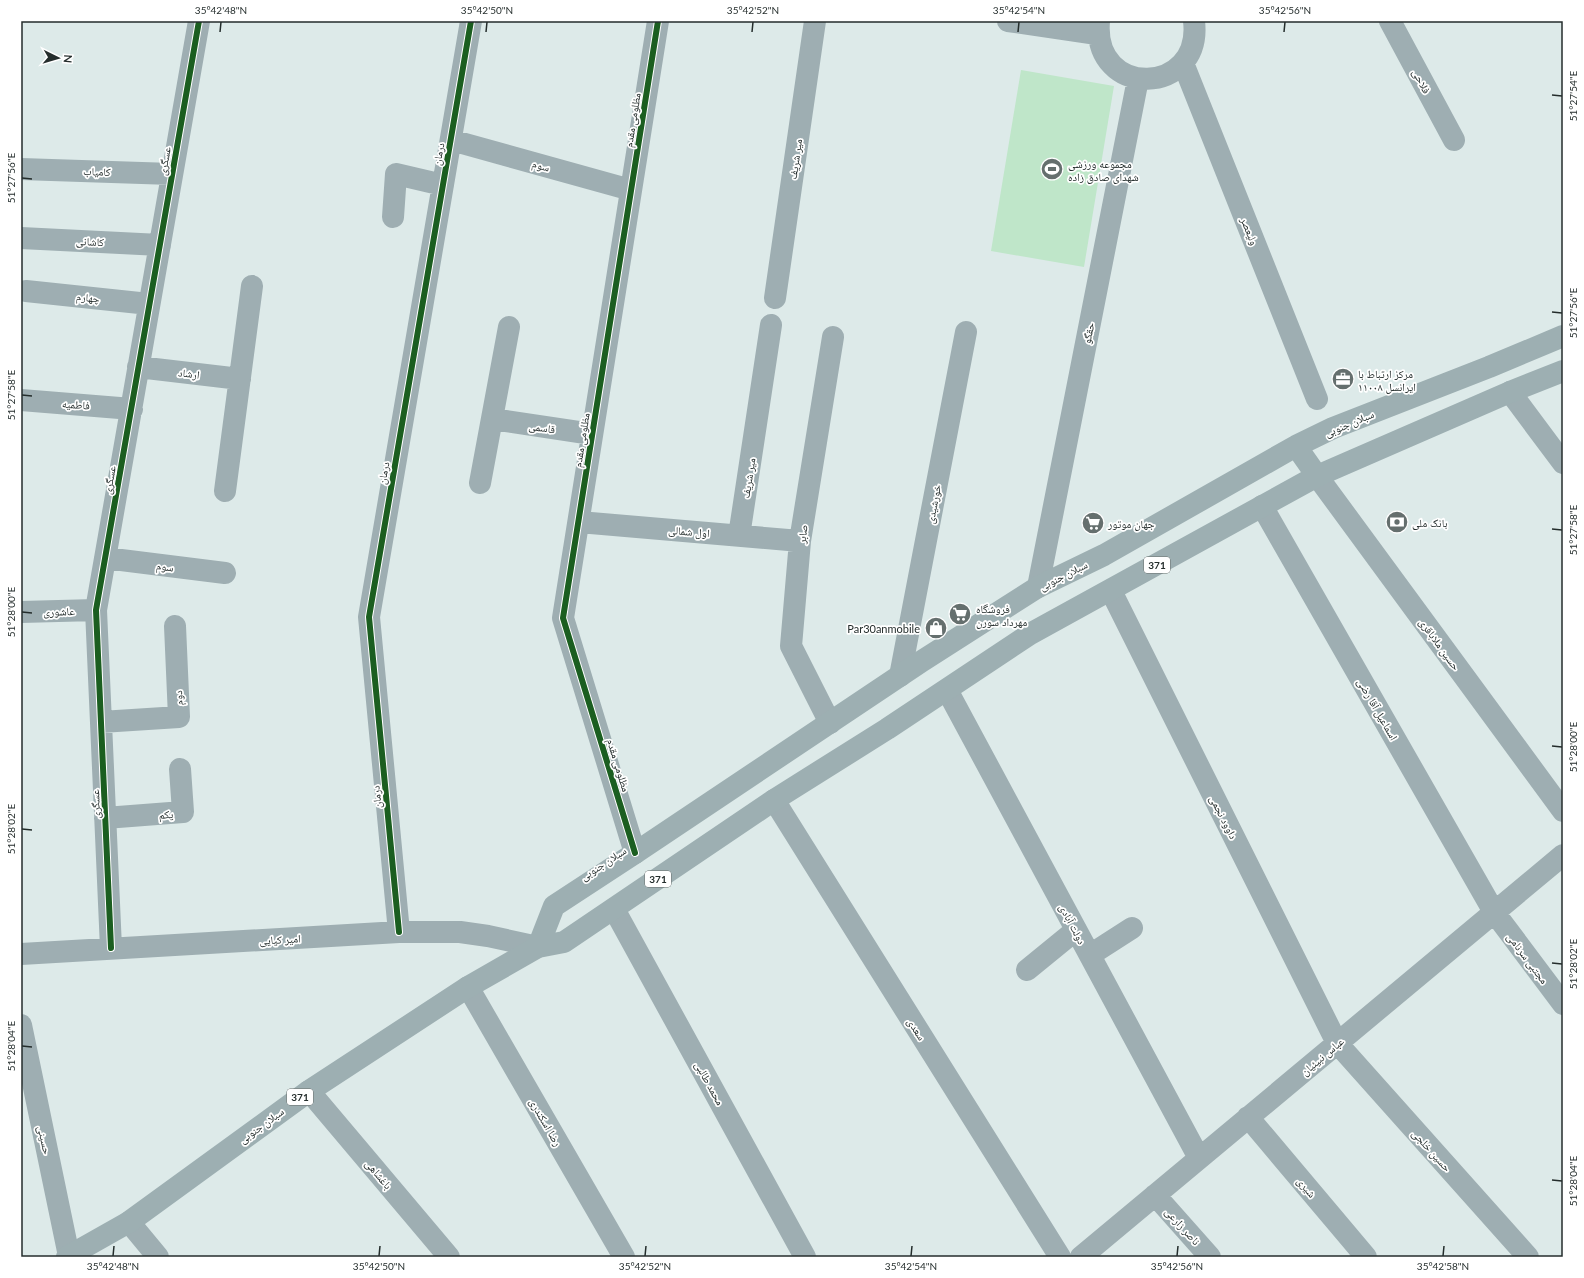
<svg xmlns="http://www.w3.org/2000/svg" width="1584" height="1278" font-family="Lato,'Noto Naskh Arabic',sans-serif">
<style>
.green{fill:#bfe6c9}
.lines{fill:none;stroke-linecap:round;stroke-linejoin:round}
.street{stroke:#9eaeb2;stroke-width:22}
.primary{stroke:#9dafb2;stroke-width:22}
.cycleway-casing{stroke:#fff;stroke-width:8}
.cycleway{stroke:#1b5e20;stroke-width:6}
.ticks{fill:none;stroke:#242d2c;stroke-width:1.5}
.labels{text-anchor:middle;dominant-baseline:central;stroke-width:3.5;stroke-linejoin:round;paint-order:stroke}
.shield{fill:#fff;stroke:#666c6b;stroke-width:1}
.shield-label{font-size:10px;font-weight:bold;fill:#242d2c}
.street-label{font-size:11px;fill:#242d2c;stroke:#fff}
.poi-label{font-size:11px;fill:#242d2c;stroke:#fff;text-anchor:start}
.neatline{fill:none;stroke:#242d2c;stroke-width:1.5}
.ticks-label{font-size:10px;text-anchor:middle;fill:#242d2c}
</style>
<rect width="100%" height="100%" fill="#ddeae9"/>
<path class="green" d="M1021,70L1114,86L1084,267L991,251Z"/>
<g class="lines">
<path class="street" d="M1008,21L1097,34
M1099,21C1092,100 1203,96 1194,21
M1390,21L1454,140
M1183,63L1317,399
M451,140L631,190
M21,169L172,174
M393,217L396,174L443,185
M21,238L160,245
M26,291L149,304
M775,298L815,21
M138,367L240,379
M1510,392L1563,463
M21,400L132,409
M492,419L592,434
M1317,476L1563,811
M480,483L509,327
M225,491L252,286
M1262,506L1494,912L1563,1004
M579,522L800,541
M739,536L771,325
M105,558L225,573
M1038,587L1138,79
M1111,591L1337,1043L1528,1257
M21,612L96,610
M900,676L966,332
M947,690L1199,1158
M101,722L179,717L175,626
M830,723L791,646L800,541L833,337
M774,800L1060,1257
M105,818L183,812L180,769
M635,853L563,618L658,21
M614,909L805,1257
M399,932L369,617L471,21
M111,948L96,610L199,21
M21,954L399,932H460L488,936L538,947
M1090,955L1132,928
M1027,970L1076,930
M468,987L624,1257
M21,1025L69,1256
M309,1091L449,1257
M1248,1117L1366,1257
M1155,1195L1210,1257
M129,1222L158,1257
M1081,1257L1563,855"/>
<path class="primary" d="M1296,446L1317,476
M538,947L554,906L635,853L922,661L1038,587L1104,555L1296,446L1333,428L1489,367L1563,336
M67,1257L129,1222L309,1091L468,987L538,947L564,942L774,800L887,729L1030,634L1317,476L1510,392L1563,371"/>
<g class="cycleway-casing">
<path id="cycleway" d="M635,853L563,618L658,21
M399,932L369,617L471,21
M111,948L96,610L199,21"/>
</g>
<use href="#cycleway" class="cycleway"/>
</g>
<path class="ticks" d="M220,32L221,22M486,32L487,22M752,32L753,22M1018,32L1019,22M1284,32L1285,22M1552,95L1562,96M22,178L32,179M1552,312L1562,313M22,395L32,396M1552,529L1562,530M22,612L32,613M1552,746L1562,747M22,829L32,830M1552,963L1562,964M22,1046L32,1047M1552,1180L1562,1181M113,1256L114,1246M379,1256L380,1246M645,1256L646,1246M911,1256L912,1246M1177,1256L1178,1246M1443,1256L1444,1246"/>
<defs>
<g id="stadium-disc" transform="scale(1.15)"><circle r="9.5" fill="#656f6e" stroke="#fff"/><path d="M0-5a6.5 5 0 1 0 0 10a6.5 5 0 1 0 0-10ZM-3.5-1.8h7v3.6h-7Z" fill="#fff"/></g>
<g id="office-disc" transform="scale(1.15)"><circle r="9.5" fill="#656f6e" stroke="#fff"/><path d="M-6-3h4V-5.5h4V-3h4V5H-6ZM-1-4.5V-3h2v-1.5ZM-6 0V1H6V0Z" fill="#fff"/></g>
<g id="bank-disc" transform="scale(1.15)"><circle r="9.5" fill="#656f6e" stroke="#fff"/><path d="M-6-4H6V4H-6ZM0-2.3a2.3 2.3 0 1 0 0 4.6a2.3 2.3 0 1 0 0-4.6Z" fill="#fff"/></g>
<g id="supermarket-disc" transform="scale(1.15)"><circle r="9.5" fill="#656f6e" stroke="#fff"/><path d="M-6-5.5h2.5l.6 2H6L4.5 2H-2.5L-4.4-4H-6ZM-1.5 3.2a1.3 1.3 0 1 0 .1 0ZM3 3.2a1.3 1.3 0 1 0 .1 0Z" fill="#fff"/></g>
<g id="shop-disc" transform="scale(1.15)"><circle r="9.5" fill="#656f6e" stroke="#fff"/><path d="M-5-2.5h2.3a2.7 3.5 0 0 1 5.4 0H5L5.5 6h-11ZM-1.5-2.5h3a1.5 2.3 0 0 0-3 0Z" fill="#fff"/></g>
</defs>
<g fill-rule="evenodd">
<use href="#stadium-disc" x="1052" y="169"/>
<use href="#office-disc" x="1343" y="379"/>
<use href="#bank-disc" x="1397" y="522"/>
<use href="#supermarket-disc" x="1093" y="523"/>
<use href="#supermarket-disc" x="960" y="614"/>
<use href="#shop-disc" x="936" y="628"/>
</g>
<g class="labels">
<g class="shield">
<rect x="1144" y="557" width="26" height="16" rx="3"/>
<rect x="645" y="871" width="26" height="16" rx="3"/>
<rect x="287" y="1089" width="26" height="16" rx="3"/>
</g>
<g class="shield-label">
<text x="1157" y="565">371</text>
<text x="658" y="879">371</text>
<text x="300" y="1097">371</text>
</g>
<g class="street-label">
<text transform="translate(1422 81) rotate(62)">فلاحی</text>
<text transform="translate(632 120) rotate(-81)">مظلومی مقدم</text>
<text transform="translate(438 154) rotate(-80)">درمان</text>
<text transform="translate(795 159) rotate(-82)">میر شریف</text>
<text transform="translate(164 161) rotate(-80)">عسگری</text>
<text transform="translate(541 165) rotate(15)">سوم</text>
<text transform="translate(97 171) rotate(2)">کامیاب</text>
<text transform="translate(1250 231) rotate(68)">ولیعصر</text>
<text transform="translate(90 241) rotate(3)">کاشانی</text>
<text transform="translate(88 297) rotate(6)">چهارم</text>
<text transform="translate(1088 333) rotate(-79)">حقگو</text>
<text transform="translate(189 373) rotate(7)">ارشاد</text>
<text transform="translate(76 404) rotate(4)">فاطمیه</text>
<text transform="translate(1349 423) rotate(-23)">سبلان جنوبی</text>
<text transform="translate(542 427) rotate(8)">قاسمی</text>
<text transform="translate(581 440) rotate(-81)">مظلومی مقدم</text>
<text transform="translate(383 473) rotate(-80)">درمان</text>
<text transform="translate(748 478) rotate(-81)">میر شریف</text>
<text transform="translate(109 480) rotate(-80)">عسگری</text>
<text transform="translate(933 504) rotate(-79)">خورشیدی</text>
<text transform="translate(689 531) rotate(5)">اول شمالی</text>
<text transform="translate(802 534) rotate(-82)">صابر</text>
<text transform="translate(165 566) rotate(7)">سوم</text>
<text transform="translate(1063 575) rotate(-27)">سبلان جنوبی</text>
<text transform="translate(59 611) rotate(-1)">عاشوری</text>
<text transform="translate(1440 644) rotate(54)">حسین ملاباقری</text>
<text transform="translate(178 698) rotate(-93)">دوم</text>
<text transform="translate(1378 709) rotate(60)">اسماعیل آقا رضی</text>
<text transform="translate(619 765) rotate(73)">مظلومی مقدم</text>
<text transform="translate(376 797) rotate(-95)">درمان</text>
<text transform="translate(95 804) rotate(-92)">عسگری</text>
<text transform="translate(166 814) rotate(-4)">یکم</text>
<text transform="translate(1224 817) rotate(63)">داوود نجمی</text>
<text transform="translate(603 863) rotate(-33)">سبلان جنوبی</text>
<text transform="translate(1073 924) rotate(62)">دولت آبادی</text>
<text transform="translate(280 939) rotate(-3)">امیر کیایی</text>
<text transform="translate(1528 958) rotate(53)">مجتبی سرنامی</text>
<text transform="translate(917 1029) rotate(58)">سعدی</text>
<text transform="translate(1322 1056) rotate(-40)">عباس نبیئیان</text>
<text transform="translate(710 1083) rotate(61)">محمد طالبی</text>
<text transform="translate(546 1122) rotate(60)">رضا اسکندری</text>
<text transform="translate(261 1125) rotate(-36)">سبلان جنوبی</text>
<text transform="translate(45 1140) rotate(78)">حسینی</text>
<text transform="translate(1432 1150) rotate(48)">حسین خلجی</text>
<text transform="translate(379 1174) rotate(50)">باغشاهی</text>
<text transform="translate(1307 1187) rotate(50)">شیری</text>
<text transform="translate(1183 1226) rotate(48)">ناصر زارعی</text>
</g>
<g class="poi-label">
<text x="1068" y="163">مجموعه ورزشی<tspan x="1068" dy="13">شهدای صادق زاده</tspan></text>
<text x="1358" y="373">مرکز ارتباط با<tspan x="1358" dy="13">ایرانسل ۱۱۰۰۸</tspan></text>
<text x="1412" y="522">بانک ملی</text>
<text x="1108" y="523">جهان موتور</text>
<text x="976" y="608">فروشگاه<tspan x="976" dy="13">مهرداد سورن</tspan></text>
<text x="920" y="628" text-anchor="end">Par30anmobile</text>
</g>
</g>
<rect width="1584" height="1278" fill="none" stroke="#ffffff" stroke-width="44"/>
<g transform="translate(58 58) rotate(95)" stroke="#ffffff" stroke-width="3" paint-order="stroke">
<path d="M0-3L7 15L0 10L-7 15Z" fill="#242d2c"/>
<text y="-6" font-size="11" font-weight="bold" text-anchor="middle" fill="#242d2c">N</text>
</g>
<rect x="22" y="22" width="1540" height="1234" class="neatline"/>
<g class="ticks-label">
<text x="221" y="14">35°42'48"N</text>
<text x="487" y="14">35°42'50"N</text>
<text x="753" y="14">35°42'52"N</text>
<text x="1019" y="14">35°42'54"N</text>
<text x="1285" y="14">35°42'56"N</text>
<text transform="translate(1573 96) rotate(-90)" y="4">51°27'54"E</text>
<text transform="translate(11 178) rotate(-90)" y="4">51°27'56"E</text>
<text transform="translate(1573 313) rotate(-90)" y="4">51°27'56"E</text>
<text transform="translate(11 395) rotate(-90)" y="4">51°27'58"E</text>
<text transform="translate(1573 530) rotate(-90)" y="4">51°27'58"E</text>
<text transform="translate(11 612) rotate(-90)" y="4">51°28'00"E</text>
<text transform="translate(1573 747) rotate(-90)" y="4">51°28'00"E</text>
<text transform="translate(11 829) rotate(-90)" y="4">51°28'02"E</text>
<text transform="translate(1573 964) rotate(-90)" y="4">51°28'02"E</text>
<text transform="translate(11 1046) rotate(-90)" y="4">51°28'04"E</text>
<text transform="translate(1573 1181) rotate(-90)" y="4">51°28'04"E</text>
<text x="113" y="1270">35°42'48"N</text>
<text x="379" y="1270">35°42'50"N</text>
<text x="645" y="1270">35°42'52"N</text>
<text x="911" y="1270">35°42'54"N</text>
<text x="1177" y="1270">35°42'56"N</text>
<text x="1443" y="1270">35°42'58"N</text>
</g>
</svg>
